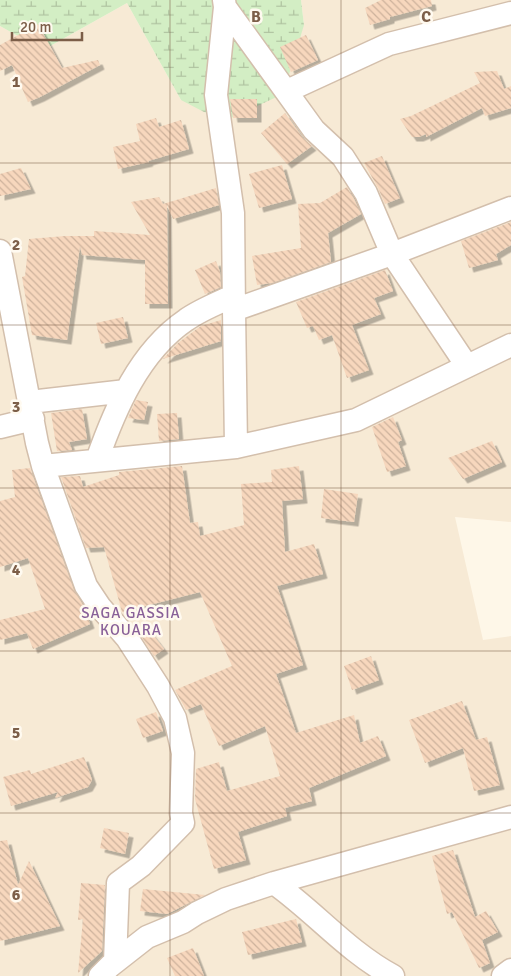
<svg xmlns="http://www.w3.org/2000/svg" width="511" height="976" font-family="Signika,sans-serif">
<style>
.residential{fill:#f7ead5}
.wetland{fill:url(#wetland-marsh)}
.building{fill:url(#building-back-hatch);filter:url(#shadow)}
.lines{fill:none;stroke-linecap:round;stroke-linejoin:round}
.minor-casing{stroke:#d3bfac;stroke-width:25}
.minor{stroke:#fff;stroke-width:22}
.grid{fill:none;stroke:#7c5e48;stroke-width:1;stroke-opacity:0.55}
.labels{text-anchor:middle;dominant-baseline:central;stroke-width:5;stroke-linejoin:round;paint-order:stroke}
.neighbourhood-label{font-size:15px;letter-spacing:1px;fill:#896098;stroke:#fffaf0}
.grid-label{font-size:16px;text-anchor:middle;font-weight:bold;fill:#7c5e48;stroke:#fffaf0;stroke-width:5;stroke-linejoin:round;paint-order:stroke}
</style>
<defs>
<pattern id="wetland-marsh" width="20" height="14" patternUnits="userSpaceOnUse" patternTransform="scale(1.25)"><rect width="20" height="14" fill="#d3eec4"/><path d="M1 5h8M5 5V1M11 12h8M15 12V8" fill="none" stroke="#b0c4a1"/></pattern>
<pattern id="building-back-hatch" width="6" height="6" patternUnits="userSpaceOnUse" patternTransform="scale(1.25)"><rect width="6" height="6" fill="#f7d7bd"/><path d="M-1 5l2 2M0 0l6 6M5-1l2 2" fill="none" stroke="#cdb29c"/></pattern>
<filter id="shadow"><feDropShadow dx="4.5" dy="4.5" stdDeviation="0" flood-color="#0004"/></filter>
</defs>
<rect width="100%" height="100%" fill="#fef7e8"/>
<path class="residential" d="M301,0H511V522L455,517L483,640L511,636V976H0V26L43,50L127,3L181,100L304,25Z"/>
<path class="wetland" d="M0,0H301L304,25L283,94L231,118L204,112L181,100L127,3L43,50L0,26Z"/>
<path class="building" d="M381,0H431L432,6L390,17V19L370,25L365,8Z
M38,24L62,68L98,60L100,65L40,97L28,102L12,65L0,71V45Z
M306,35L318,60L291,72L280,47Z
M497,71L504,89L511,86V108L485,116L482,108L426,137V134L419,137H412L400,119L411,116L480,83L474,72Z
M230,99H257V118H233Z
M285,113L303,138L312,146L287,164L261,133Z
M156,118L159,127L181,120L189,149L148,161L149,162L118,169L113,147L140,141L136,124Z
M382,156L400,198L385,204L378,188L364,163Z
M282,165L292,199L259,208L249,174Z
M21,168L31,189L0,196V174Z
M347,187L354,199L361,214L328,233L331,262L272,283L257,285L252,256L301,248L298,204L320,203Z
M216,188L219,205L173,219L167,205L168,304H145V260L82,255L80,246L67,340L32,335L22,277L25,276L29,239L65,236H94V231L150,235L131,202L159,197L163,204Z
M511,222V245L496,254L498,260L469,268L461,241Z
M216,261L220,272L221,287L205,294L195,270Z
M385,270L393,291L374,298L381,314L352,325L369,370L347,378L332,335L319,340L313,326L307,328L296,302Z
M123,317L128,338L101,344L96,323Z
M221,320V341L163,359L178,343L194,331L201,326Z
M136,400L148,402L144,420L128,418Z
M82,409L87,439L69,442L72,450L57,451L51,413Z
M177,413L179,439L159,441L157,414Z
M393,417L402,440L398,442L406,466L387,472L372,427Z
M492,441L502,462L463,479L448,458Z
M182,466L190,523L198,522L200,536L244,525L241,484L272,482L271,470L299,466L303,499L282,501L285,552L314,544L323,574L277,586L303,665L276,674L296,733L354,715L360,743L378,736L386,756L309,788L312,801L285,808L287,816L238,832L246,860L214,869L195,799L196,769L219,762L227,791L280,776L265,726L219,746L201,704L186,710L175,690L232,666L200,592L122,612L104,547L86,548L61,477L80,476L83,487L119,475V472Z
M30,468L74,590L84,607L90,624L33,649L27,633L0,640V620L45,609L28,558L0,567V501L15,497L12,470Z
M324,489L358,494L354,522L321,518Z
M149,630L164,649L154,656L141,636Z
M371,656L379,680L352,690L344,666Z
M462,701L476,740L487,737L500,785L474,791L463,748L425,763L409,720Z
M156,712L163,731L143,738L136,719Z
M84,757L92,780L88,787L55,798L58,792L11,806L3,777L30,770L31,774Z
M104,828L129,833L125,854L100,848Z
M7,840L18,885L29,861L60,926L0,941V841Z
M453,850L475,917L486,911L498,932L482,940L490,963L479,968L452,912L447,914L432,856Z
M81,883L105,885L102,951L78,973L83,919L78,920Z
M143,889L205,895L167,914L140,911Z
M296,919L302,942L248,955L242,932Z
M193,948L204,976H175L167,958Z"/>
<g class="lines">
<g class="minor-casing">
<path id="minor" d="M224,0L225,7L216,95L233,213L234,310
M225,7L314,130L343,157L366,193L392,254L467,366
M287,91L389,44L511,13
M0,251L37,443L43,466L86,586L100,607L127,638L158,686L175,718L183,753L181,813L183,823L141,866L118,883L115,962
M30,402L126,391
M0,427L33,419
M236,447L234,310L392,254L511,208
M97,460C115,409 139,352 186,320C200,310 218,303 233,296
M43,466L236,447L356,420L511,345
M274,883C315,912 348,952 393,976
M100,976L110,966L147,937L183,922L197,913L226,899L274,883L511,817
M503,976L511,970"/>
</g>
<use href="#minor" class="minor"/>
</g>
<path class="grid" d="M170,0V976M341,0V976M0,163H511M0,325H511M0,488H511M0,651H511M0,813H511"/>
<g class="labels">
<g class="neighbourhood-label">
<text x="131" y="613">SAGA GASSIA<tspan x="131" dy="17">KOUARA</tspan></text>
</g>
</g>
<g class="grid-label">
<text x="256" y="22">B</text>
<text x="426" y="22">C</text>
<text x="16" y="87">1</text>
<text x="16" y="250">2</text>
<text x="16" y="412">3</text>
<text x="16" y="575">4</text>
<text x="16" y="738">5</text>
<text x="16" y="900">6</text>
</g>
<path d="M12 32v8h70v-8" fill="none" stroke="#7c5e48" stroke-width="2.5"/>
<text x="20" y="32" font-size="15" fill="#7c5e48" stroke="#fffaf0" stroke-width="4" paint-order="stroke">20 m</text>
</svg>
